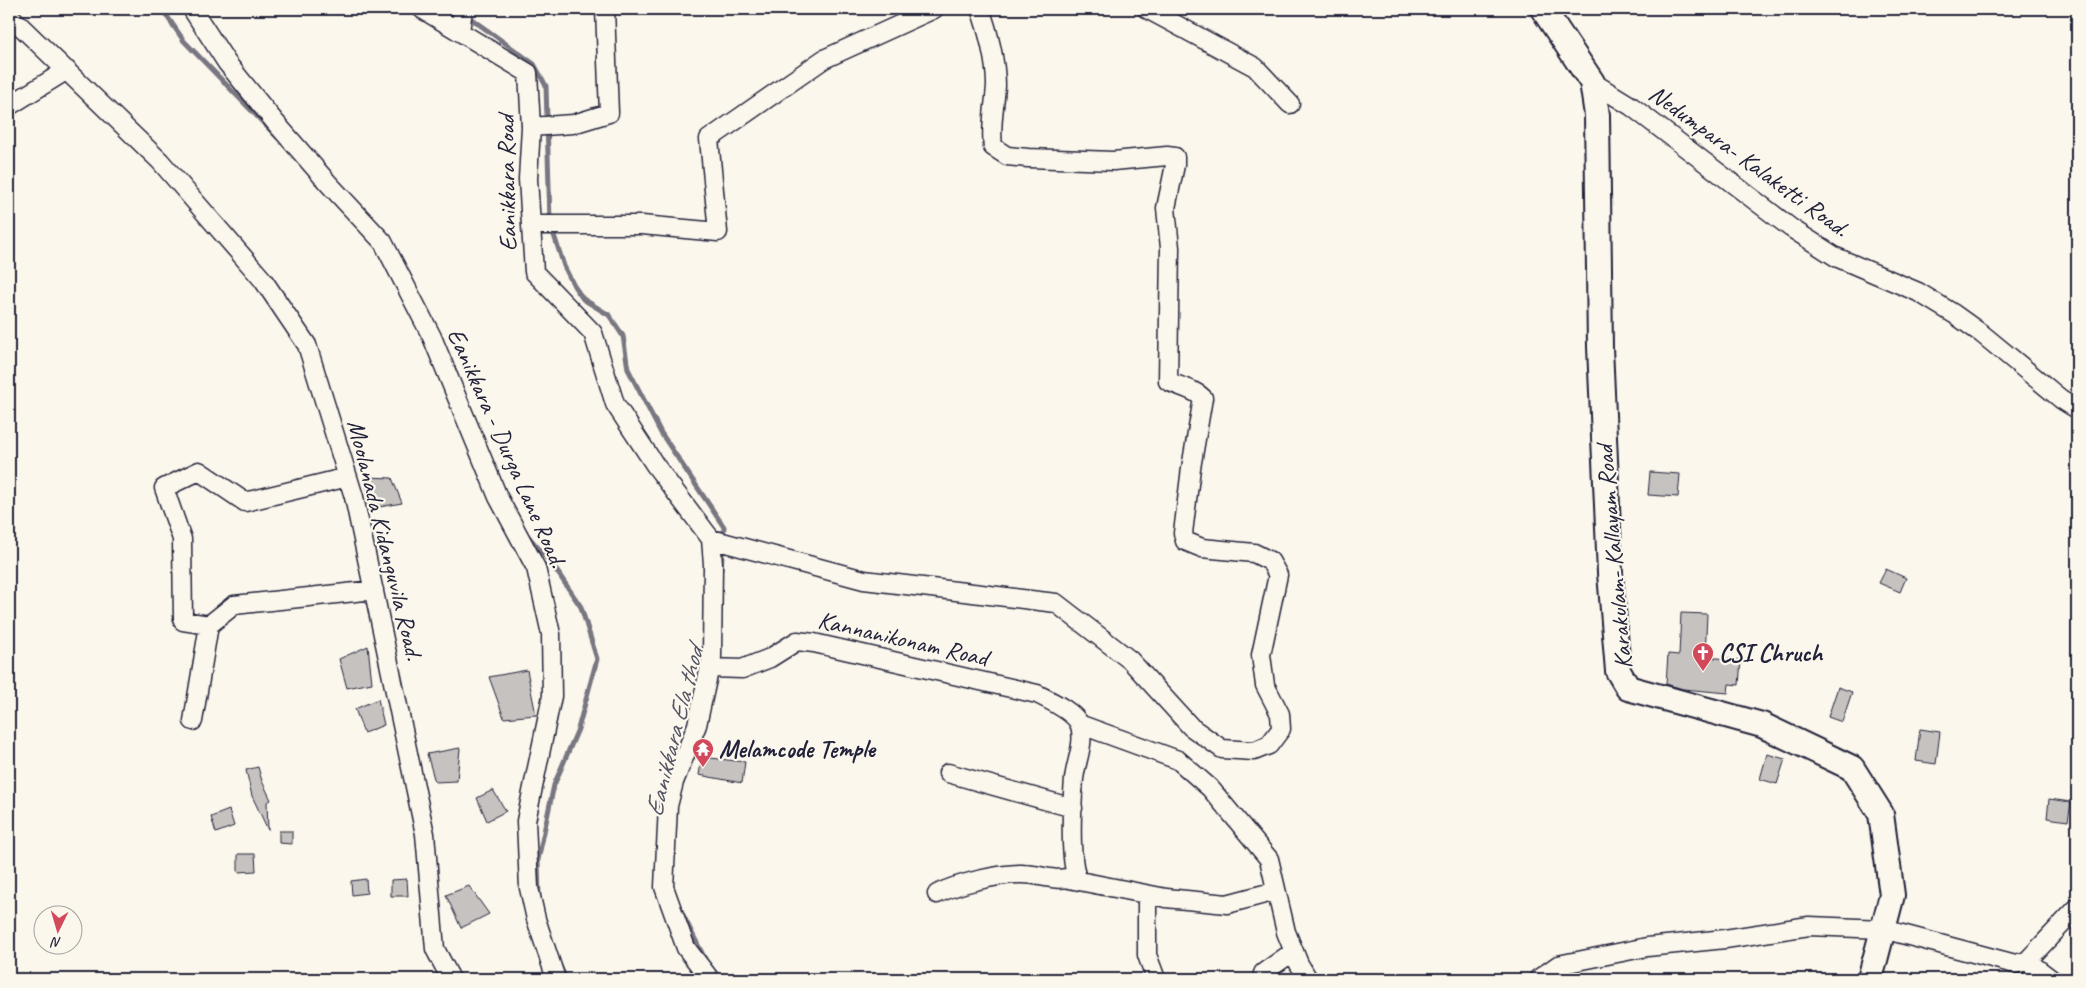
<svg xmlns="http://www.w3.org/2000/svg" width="2086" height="988" font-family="Caveat,sans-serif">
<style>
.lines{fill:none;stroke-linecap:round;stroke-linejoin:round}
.stream{stroke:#787681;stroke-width:5}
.building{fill:#c6c2c0;stroke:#22223b}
.street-casing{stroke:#22223b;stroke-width:21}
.secondary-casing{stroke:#22223b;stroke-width:28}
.street{stroke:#fbf7ec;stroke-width:18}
.secondary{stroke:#fbf7ec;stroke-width:24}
.labels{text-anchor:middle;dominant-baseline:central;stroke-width:4.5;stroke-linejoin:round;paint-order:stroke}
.street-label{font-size:25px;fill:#22223b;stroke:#fbf7ec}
.poi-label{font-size:25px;font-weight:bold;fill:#22223b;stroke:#fbf7ec;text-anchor:start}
.water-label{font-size:26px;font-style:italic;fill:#545364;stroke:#fbf7ec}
</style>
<rect width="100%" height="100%" fill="#fbf7ec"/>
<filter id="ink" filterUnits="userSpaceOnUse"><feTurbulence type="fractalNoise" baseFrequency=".02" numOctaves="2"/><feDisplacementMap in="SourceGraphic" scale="10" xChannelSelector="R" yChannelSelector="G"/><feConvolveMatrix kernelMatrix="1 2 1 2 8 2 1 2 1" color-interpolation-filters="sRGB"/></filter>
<g filter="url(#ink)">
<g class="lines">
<path class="stream" d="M162,9L184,41L277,137
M466,15L534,64L546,86L550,221
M552,229L564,266L574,286L583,299L609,315L623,336L628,369L661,433L724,527L721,570
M527,535L552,564L581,607L597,659L578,729L554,785L538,860L539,899
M682,913L706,961
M560,966L566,979"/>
</g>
<path class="building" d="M1650,472L1680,474L1678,497L1648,495Z
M367,477L392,478L402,503L368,509Z
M1886,569L1906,578L1900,592L1879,583Z
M1681,613L1707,614L1705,657L1741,660L1739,685L1729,684L1728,693L1683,689L1666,684L1668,654L1679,655Z
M368,646L372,683L347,688L339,659Z
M527,670L536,715L504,718L489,677Z
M1838,687L1852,692L1842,722L1828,717Z
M378,699L384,725L364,733L355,709Z
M1920,729L1940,732L1936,764L1916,761Z
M460,748L457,781L435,782L427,754Z
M1767,754L1785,759L1777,784L1760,779Z
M702,757L745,762L742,783L699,775Z
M258,767L262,781L271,800L267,802L268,830L252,796L246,770Z
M493,790L506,811L487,821L477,798Z
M2049,799L2071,802L2068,821L2047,818Z
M229,810L234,826L216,833L211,817Z
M279,831H292V844L279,843Z
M238,854H255L256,871L238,872Z
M366,879L367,893L352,895L351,881Z
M407,879L408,896H391V880Z
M469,886L489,914L461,928L446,895Z"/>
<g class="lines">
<g class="street-casing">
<path id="street" d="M192,9L227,63L275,122L328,183L383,242L432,337L498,497L536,568L551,634L552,696L526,821L529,888L536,919L556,979
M422,9L528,73L531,127L528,179L534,272L593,333L615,404L655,465L711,539L864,580L1056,603L1130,660L1191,727L1222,749L1254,751L1269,745L1281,729L1280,714L1265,685L1261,655L1278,575L1270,561L1254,553L1202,548L1185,541L1183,533L1191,468L1203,398C1194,389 1180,387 1168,381L1170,248L1166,208L1175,165V157L1167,156L1113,161L1028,158L1007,156L993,147C990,127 995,105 996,85C996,62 988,30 980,9
M1147,9L1255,67L1290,104
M9,15L160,161L263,280L307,345L354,497L425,834L435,949L451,979
M460,32L463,9
M1592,82L1631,106L1791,228L1836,257L1918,292L1954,314L1982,334L2061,399L2077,409
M9,106L67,70
M531,127L573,124L609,113L605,9
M531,225H642L718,232L709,139L824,59L934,9
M209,625L183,621L182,539L164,488L199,471L245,502L348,477
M711,668L742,669L770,658L797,641L814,643L1037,694C1049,700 1075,712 1080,725C1085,744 1076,761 1074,779C1072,805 1069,850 1076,875C1058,884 1042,874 1023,874C1001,873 956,884 937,894
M193,721L209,625L234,605L374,590
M1079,724L1178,760L1210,788L1269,859L1286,932L1299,964L1308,979
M948,773L1073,808
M1069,879L1166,898L1227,904L1276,891
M1147,895V955L1156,979
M2027,961L2051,979
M710,979L686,948L664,887L668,806L674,782L697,725L712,657L713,564L711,539
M1262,979L1263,973L1294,951
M1538,979L1558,965L1647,947L1725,939L1809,926L1883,929L2015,964L2027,961L2077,908"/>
</g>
<g class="secondary-casing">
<path id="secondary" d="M1543,9L1592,82L1597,115L1600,347L1610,573L1618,671L1628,688L1762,725L1852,768L1881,814L1892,895L1870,979"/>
</g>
<use href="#street" class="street"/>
<use href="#secondary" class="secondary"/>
</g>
</g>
<defs>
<g id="church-pin" transform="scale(1.125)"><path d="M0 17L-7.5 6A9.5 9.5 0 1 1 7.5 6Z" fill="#d1495b" stroke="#fbf7ec"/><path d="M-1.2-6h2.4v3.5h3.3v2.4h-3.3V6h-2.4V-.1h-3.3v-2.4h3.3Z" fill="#fff"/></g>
<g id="temple-pin" transform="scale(1.125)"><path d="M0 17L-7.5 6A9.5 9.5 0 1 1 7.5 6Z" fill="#d1495b" stroke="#fbf7ec"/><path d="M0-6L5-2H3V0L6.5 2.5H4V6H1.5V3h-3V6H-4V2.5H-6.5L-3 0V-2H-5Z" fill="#fff"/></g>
</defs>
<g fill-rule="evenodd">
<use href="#church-pin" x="1703" y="653"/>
<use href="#temple-pin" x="703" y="749"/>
</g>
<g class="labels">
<g class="street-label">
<text transform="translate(1749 161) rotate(36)">Nedumpara- Kalaketti Road.</text>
<text transform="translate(507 183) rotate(-91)">Eanikkara Road</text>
<text transform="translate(507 448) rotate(66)">Eanikkara - Durga Lane Road.</text>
<text transform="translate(385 540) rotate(76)">Moolanada Kidanguvila Road.</text>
<text transform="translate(1614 557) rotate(-95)">Karakulam- Kallayam Road</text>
<text transform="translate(903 639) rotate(13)">Kannanikonam Road</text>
</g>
<g class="poi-label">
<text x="1719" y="653">CSI Chruch</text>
<text x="719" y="749">Melamcode Temple</text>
</g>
<g class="water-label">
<text transform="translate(674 732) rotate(-76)">Eanikkara Ela thod</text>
</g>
</g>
<rect width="2086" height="988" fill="none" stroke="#fbf7ec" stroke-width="30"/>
<rect x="15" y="15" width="2056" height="958" fill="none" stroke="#22223b" stroke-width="2" filter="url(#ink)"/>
<g transform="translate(58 930) rotate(185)"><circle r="24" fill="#fbf7ec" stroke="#a4a2a5"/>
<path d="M0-4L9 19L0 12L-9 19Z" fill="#d1495b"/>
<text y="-8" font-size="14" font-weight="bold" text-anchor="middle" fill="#22223b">N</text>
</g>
</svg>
